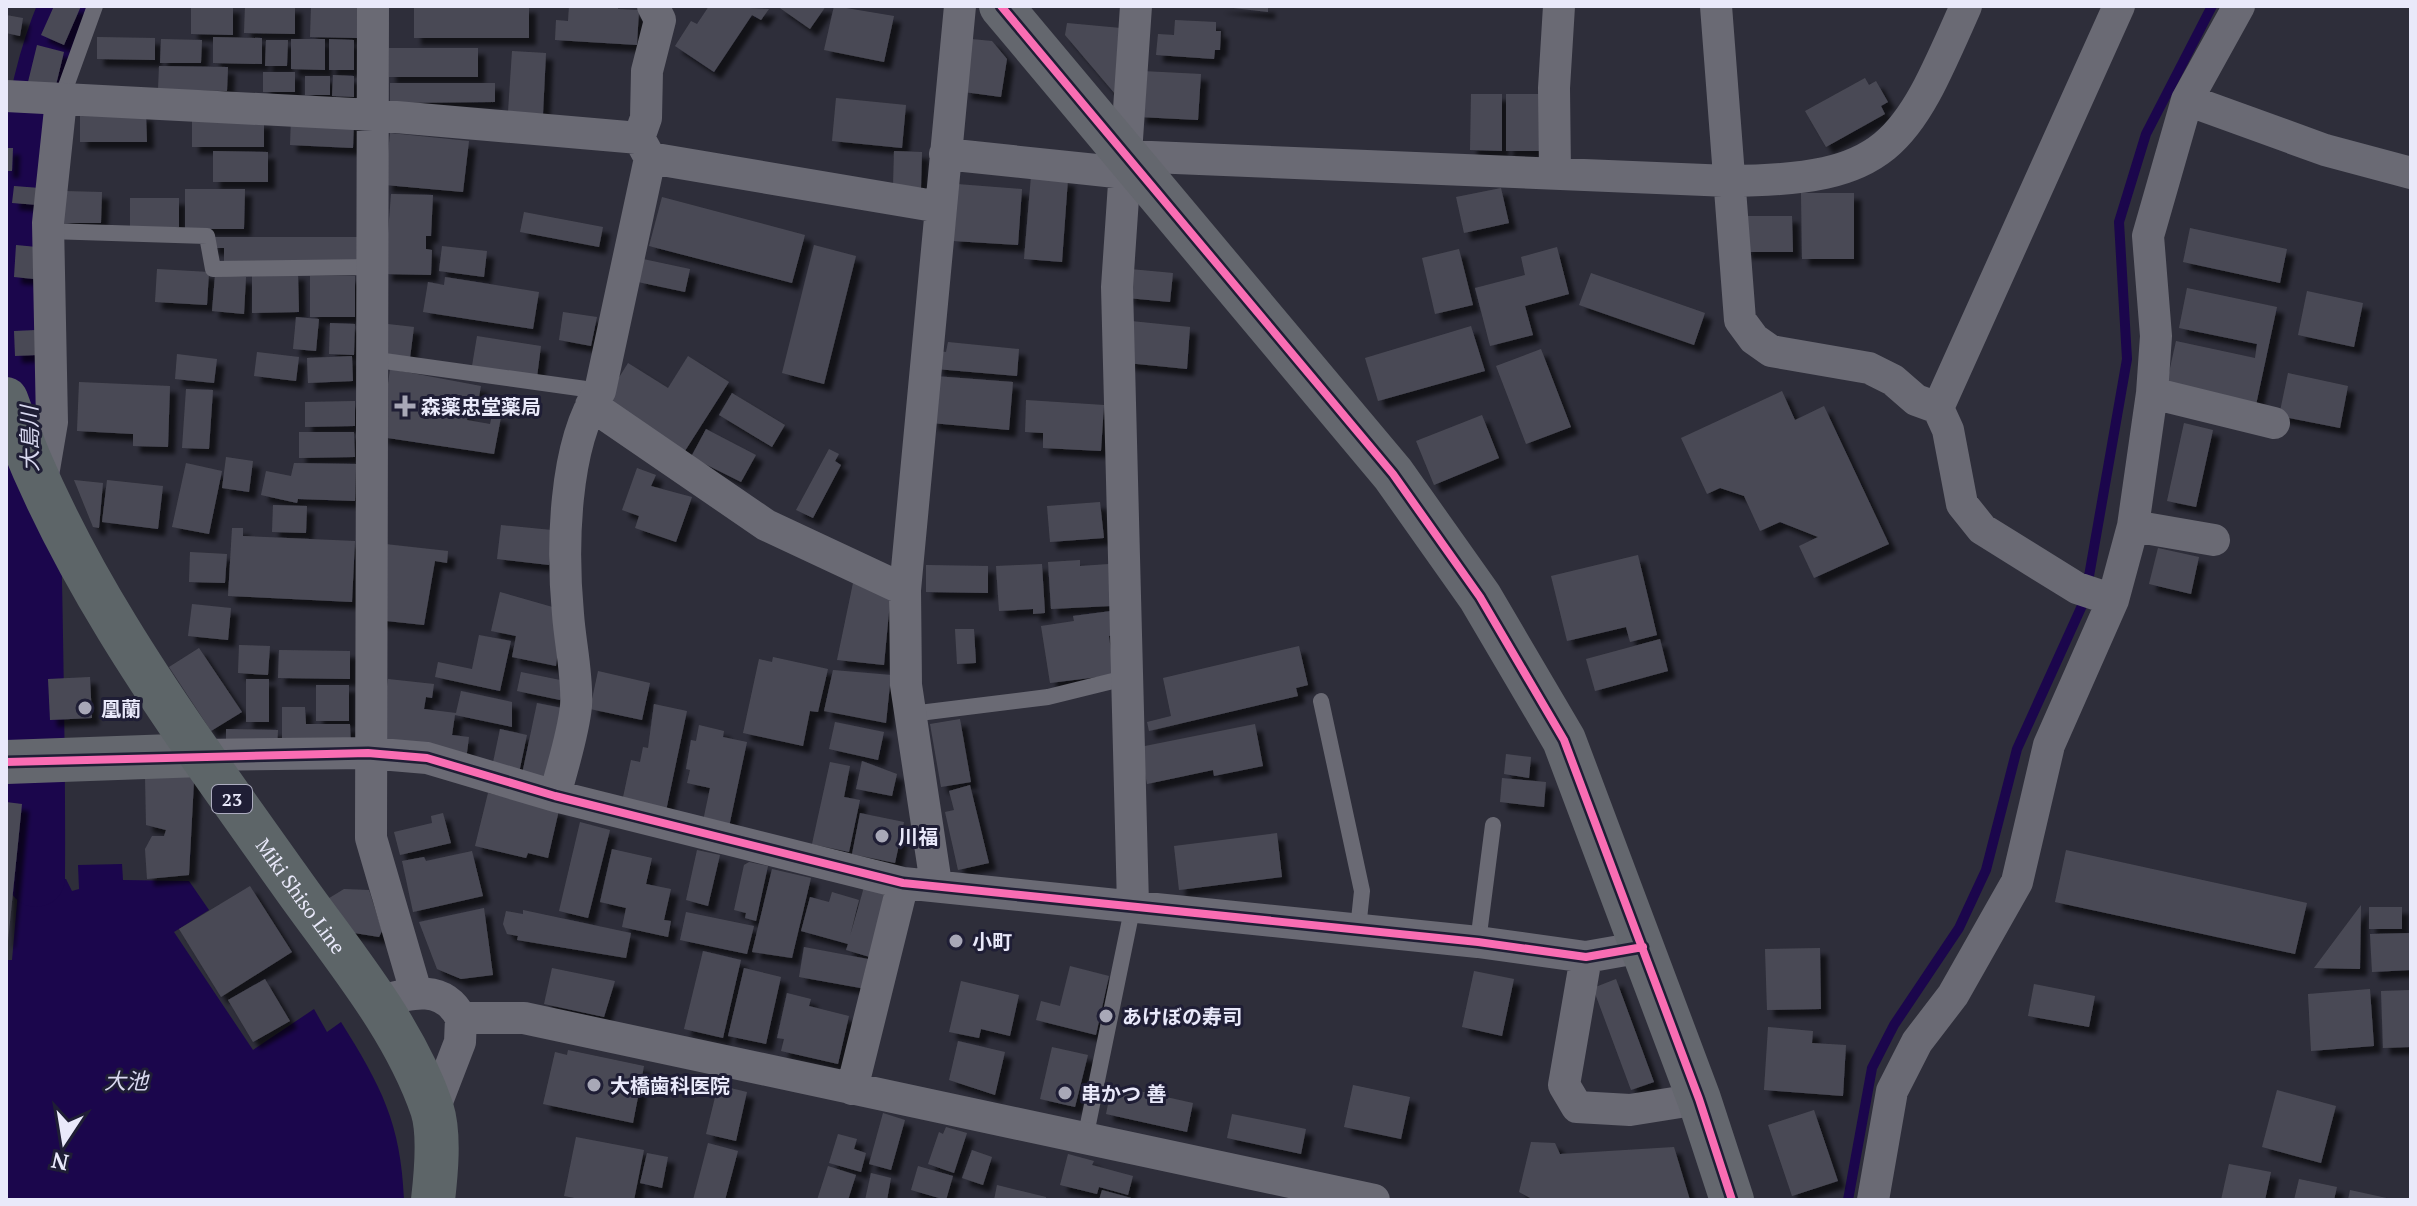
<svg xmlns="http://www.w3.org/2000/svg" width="2417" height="1206" font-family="'PT Serif','Noto Sans JP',serif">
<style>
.water{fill:#1b064c}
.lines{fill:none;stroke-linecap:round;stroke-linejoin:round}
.stream{stroke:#1b064c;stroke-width:10}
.river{stroke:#1b064c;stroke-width:58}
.building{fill:#4a4a55;filter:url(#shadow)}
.lane{stroke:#6a6a74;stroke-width:16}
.street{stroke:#6a6a74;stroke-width:32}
.secondary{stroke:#64676e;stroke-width:44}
.primary{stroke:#5d6568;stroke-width:44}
.cycleway-casing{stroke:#1f1e35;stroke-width:13}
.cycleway{stroke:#f96db3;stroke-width:8}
.poi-dot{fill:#a8a8b7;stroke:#1f1e35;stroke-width:3}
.labels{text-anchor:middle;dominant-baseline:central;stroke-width:6;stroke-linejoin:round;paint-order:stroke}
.shield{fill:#1f1e35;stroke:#acacbf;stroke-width:2}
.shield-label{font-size:18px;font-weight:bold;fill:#e9e9fa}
.poi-label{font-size:20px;font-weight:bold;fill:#e9e9fa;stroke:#1f1e35;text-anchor:start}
.street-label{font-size:20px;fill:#e9e9fa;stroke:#1f1e35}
.water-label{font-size:22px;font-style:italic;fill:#d9d9f0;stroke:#1f1e35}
</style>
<defs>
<filter id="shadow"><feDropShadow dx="7" dy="7" stdDeviation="2" flood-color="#0009"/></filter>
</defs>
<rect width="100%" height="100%" fill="#2e2e3a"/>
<path class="water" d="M122,864L123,880L189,881L209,910L174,932L253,1050L314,1009L327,1032L341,1022C381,1086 401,1123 404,1200H6V960H12L19,880L66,879L72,891L79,889L78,865Z"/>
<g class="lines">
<path class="stream" d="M1848,1200L1872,1068L1894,1025L1959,928L1986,870L2017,749L2085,599L2127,359L2119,222L2146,134L2212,6"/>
<path class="river" d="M36,878C37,731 33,583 30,436C26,292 9,142 68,6"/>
</g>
<path class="building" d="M54,6H81L64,45L41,35Z
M191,6H233V35L191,34Z
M245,6H295V34L244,33Z
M311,6H357V38L310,37Z
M414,6H529V38H414Z
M569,6H618V9L639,10L637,45L555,40L556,20L568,21Z
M709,6L769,9L761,20L752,15L714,72L675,46L691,21L697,24Z
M777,6H826L810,29Z
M834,6L894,16L884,62L824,50Z
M1216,6H1268V12Z
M6,15L23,18L20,36L6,33Z
M1175,20L1216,22V31H1221L1220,50H1215L1214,59L1156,55L1158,34L1174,35Z
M1067,23L1121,28L1116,95L1065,35Z
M97,37L155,38V60L97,59Z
M213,37L262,38V64L213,63Z
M161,39L202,40L201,63H160Z
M291,39H325V70L291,69Z
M329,39L354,40V70H329Z
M971,39L992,41L1007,59L1001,97L964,92Z
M266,40H288L287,66H265Z
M37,45L64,52L55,89L28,82Z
M389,48H478V77H389Z
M512,51L546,53L543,114L508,112Z
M159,66L228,67L227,91L158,90Z
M1142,71L1201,74L1198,120L1139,117Z
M263,72H295V92H263Z
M333,75L354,76V97L332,96Z
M305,76H330V95H305Z
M1865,78L1869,85L1876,81L1888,102L1881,106L1885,114L1826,147L1805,111Z
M390,83H495V102L390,103Z
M1471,94H1502V151L1470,150Z
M1506,94H1542L1541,151H1506Z
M836,98L906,105L902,148L832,141Z
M80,113L146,114L147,142H80Z
M291,118L354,121L353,148L290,145Z
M192,121H264V147H192Z
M390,133L469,141L463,192L385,185Z
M6,148H13L12,171H6Z
M213,151L268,152V182H213Z
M894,151L922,152L921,188L893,187Z
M1031,176L1068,179L1062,262L1024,259Z
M957,184L1022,189L1018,245L953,241Z
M14,186L40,188L38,205L12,203Z
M1501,188L1509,223L1464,233L1456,197Z
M185,189H245L244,229H185Z
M63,191L102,192L101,223H63Z
M1801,193H1854V259H1802Z
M391,194L433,195L431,236H426V249L432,250L431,275L385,274Z
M662,197L805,235L792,283L649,246Z
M130,198H179V227H130Z
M524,212L603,227L599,247L520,232Z
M1743,216H1792L1793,252H1744Z
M2190,228L2287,249L2280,283L2183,262Z
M211,237H358V262H224V248H211Z
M16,245L37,247L34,279L14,277Z
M814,245L856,256L824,384L782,373Z
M442,246L487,251L484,277L439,271Z
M1557,247L1569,294L1525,306L1533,335L1490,346L1475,288L1525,275L1521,257Z
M1459,249L1473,305L1435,314L1422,258Z
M643,259L690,269L685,292L638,282Z
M157,269L209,272L207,305L155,302Z
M1130,269L1173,273L1170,302L1127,298Z
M298,273L299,312L252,313V274Z
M1591,273L1705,313L1694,345L1579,305Z
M215,275L246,277L244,314L212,311Z
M310,276H355V317H310Z
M445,277L539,292L533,329L423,312L428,282L444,285Z
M2187,288L2277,307L2256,405L2166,386L2176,341L2255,358L2257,344L2179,328Z
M2307,291L2363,303L2354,347L2298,335Z
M563,312L597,317L591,346L559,340Z
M296,317L319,319L316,351L293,349Z
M1131,321L1190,327L1187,369L1127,363Z
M330,323L355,324L354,355L329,354Z
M388,324L414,327L410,358L385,356Z
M1471,326L1485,371L1378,401L1365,358Z
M36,330L37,355L15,356L14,331Z
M477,336L541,346L537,377L472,366Z
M948,342L1019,349L1017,376L936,369L937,351L946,352Z
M1541,349L1571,427L1526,444L1496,366Z
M257,352L299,357L296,381L254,376Z
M177,354L217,359L214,383L175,379Z
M352,356L353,381L308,383L307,358Z
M688,356L729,382L683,454L610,401L615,384L628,363L668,388Z
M390,369L481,386L478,402L464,399L461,413L468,415L467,420L490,424L492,415L501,417L494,454L381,437Z
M2288,373L2348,386L2340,428L2279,416Z
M935,376L1013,382L1009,430L931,423Z
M79,382L170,386L168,447L133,446V434L77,431Z
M186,389L213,390L209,449L182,448Z
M1782,391L1795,420L1824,406L1889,544L1814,578L1799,546L1818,537L1780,522L1760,531L1744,496L1720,488L1707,494L1681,438Z
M732,393L785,425L772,447L719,415Z
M1026,400L1104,405L1101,451L1043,448V433L1025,432Z
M355,401V426L305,427V402Z
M1482,415L1499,458L1434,485L1416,441Z
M2184,423L2213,430L2196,507L2167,501Z
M706,429L756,455L741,482L691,457Z
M299,432H354L355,457L299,458Z
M829,449L839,454L835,461L841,465L813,518L796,510Z
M226,457L253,461L249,492L222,488Z
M186,463L222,471L209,534L172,527Z
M294,463L356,464L355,501L298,499L297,503L261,495L266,471L291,476Z
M637,468L656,475L651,486L692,497L676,542L635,528L639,516L622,510Z
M74,480L103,483L99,528L93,527Z
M107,480L163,486L158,529L102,522Z
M1100,502L1104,538L1050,542L1047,506Z
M273,505L307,506L306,533L272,532Z
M501,525L552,530L549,565L497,559Z
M232,528H243V536L355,541L352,602L228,596Z
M385,544L448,551L447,563L435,561L424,625L377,620Z
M2158,548L2199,557L2191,594L2149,584Z
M190,552L227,554L225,583L189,582Z
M1638,555L1657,635L1630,642L1626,627L1567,641L1551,576Z
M1080,560V566L1109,564L1111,606L1051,609L1048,562Z
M1042,564L1045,613L1033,614V609L999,611L996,566Z
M926,565L988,566V593L926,592Z
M853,583L891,591L884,665L837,660Z
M500,592L563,610L556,666L512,657L516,636L491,631Z
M192,604L231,608L228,640L188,636Z
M1111,611L1114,635L1109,636L1114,675L1050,683L1041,626L1074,621L1073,616Z
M955,629H974L976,663L957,664Z
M479,635L511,641L500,691L435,677L438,662L472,669Z
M1660,639L1668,671L1595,691L1586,659Z
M239,645L270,646L268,675L238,673Z
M1299,646L1308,685L1296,688L1298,696L1149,731L1147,722L1171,716L1163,678Z
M199,648L242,712L211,731L169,667Z
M279,650L350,651V679L278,678Z
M773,657L828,669L818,712L810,711L803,746L743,733L759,659L772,662Z
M833,670L891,675L886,723L824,711Z
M598,671L650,683L642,720L590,709Z
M521,672L565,681L560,700L517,691Z
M90,677L92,718L50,720L48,679Z
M246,679H269V722H246Z
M388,679L434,684L432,698L426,697L424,709L456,713L461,691L512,702V727L455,715L452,735L469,737L466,760L380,738Z
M316,685H349V721H316Z
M537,703L562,708L547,779L522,774Z
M654,704L687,711L666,811L622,802L631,760L640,762L643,747L648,748Z
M282,707H305L306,724H350L351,748L282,747Z
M960,719L971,782L941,787L930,724Z
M835,722L884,732L878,760L829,749Z
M1255,724L1263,766L1214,776L1213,770L1147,784L1140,747Z
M699,725L724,731L723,737L747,742L729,827L703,821L710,788L687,783L690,770L686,769L691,740L696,741Z
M226,729L278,730L277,747H226Z
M500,729L527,735L519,773L492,767Z
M1506,754L1531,757L1529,778L1504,774Z
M862,761L897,774L892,796L856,789Z
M830,762L850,766L844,797L860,800L849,852L812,844Z
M184,772L194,781L189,875L147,879L145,849L152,836H164L166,830L146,825L145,775Z
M1502,778L1546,782L1544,807L1500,802Z
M970,785L989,863L958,870L945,812L954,810L949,791Z
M488,793L559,810L548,858L528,853L526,858L475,846Z
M6,802L22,804L8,941H6Z
M443,813L451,843L400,855L394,832L432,823L431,816Z
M860,813L904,822L895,863L852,854Z
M580,822L610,830L588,918L559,911Z
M1277,833L1282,877L1179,890L1174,846Z
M612,849L652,858L646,884L671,889L664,920L671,921L668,937L622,927L626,908L600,902Z
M697,850L720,855L708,906L686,900Z
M2066,850L2307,903L2295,954L2055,902Z
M472,851L483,896L413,912L402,861L424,857L426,861Z
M749,862L768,866L756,921L745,918L746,913L734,910L744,865Z
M772,869L811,878L792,958L752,952Z
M250,886L292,952L221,997L179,929Z
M864,887L884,893L873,958L846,950L848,944L801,931L810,897L829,902L832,892L859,900L850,936Z
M344,889L369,890L382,931L379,937L348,932L326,900Z
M2361,905L2360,969L2314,968Z
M2369,907H2402V929H2369Z
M484,908L493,975L461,979L437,969L419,922Z
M523,910L631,933L626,958L517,940L518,936L507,934L503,924L506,911L523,914Z
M686,912L754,926L747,954L680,940Z
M2411,933V970L2372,972L2370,934Z
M804,947L868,959L866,989L799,977Z
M1820,948L1821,1009L1767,1010L1765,949Z
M703,951L741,960L723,1038L684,1029Z
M1070,966L1109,976L1096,1035L1036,1020L1041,1001L1060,1006Z
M552,968L615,981L604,1017L544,1004Z
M744,968L781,977L766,1044L728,1036Z
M1474,971L1514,979L1502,1036L1462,1027Z
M265,979L290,1021L253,1042L228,1000Z
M1616,979L1654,1082L1631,1090L1593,988Z
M961,981L1019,995L1010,1036L981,1029L979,1038L949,1032Z
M2034,984L2095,996L2089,1027L2028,1016Z
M2370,989L2374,1046L2311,1051L2308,994Z
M2411,990V1047L2383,1048L2381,991Z
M787,993L811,999L809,1006L849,1016L838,1064L781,1051L784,1039L777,1038Z
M1768,1027L1813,1031L1812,1043L1846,1045L1843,1096L1764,1090Z
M958,1041L1005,1052L995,1095L949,1080Z
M1052,1047L1088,1055L1075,1107L1040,1099Z
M568,1050L644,1066L633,1123L543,1104L555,1052L567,1055Z
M718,1085L747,1092L736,1141L706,1134Z
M1112,1085L1193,1103L1187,1132L1106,1114Z
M1353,1085L1410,1097L1401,1139L1344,1127Z
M2277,1090L2336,1106L2321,1163L2262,1147Z
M1814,1110L1838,1181L1792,1196L1768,1125Z
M883,1113L905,1120L891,1170L869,1164Z
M1232,1114L1306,1129L1301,1154L1227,1138Z
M946,1127L967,1133L954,1173L928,1164L939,1132L943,1134Z
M838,1134L857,1139L854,1149L866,1153L861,1172L829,1163Z
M576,1137L644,1150L634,1200H585L564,1196Z
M1531,1142L1555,1143L1560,1154L1674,1147L1690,1200H1534L1519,1192Z
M708,1143L738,1151L725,1200H693Z
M972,1150L992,1157L983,1185L962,1178Z
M647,1153L668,1157L662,1188L640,1183Z
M1068,1154L1094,1161L1092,1165L1133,1176L1128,1195L1099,1187L1097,1194L1060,1185Z
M2229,1164L2271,1172L2265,1200H2221Z
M828,1166L856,1175L848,1200H817Z
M918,1166L953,1176L946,1200L911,1190Z
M871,1173L891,1178L887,1200H865Z
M2299,1179L2337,1187L2334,1200H2294Z
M997,1185L1046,1197V1200H994Z
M1102,1190L1135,1199V1200H1099Z
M2350,1190L2391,1199V1200H2348Z"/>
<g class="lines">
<path class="lane" d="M61,100L95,6
M48,231L207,236L213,269L372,267
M370,359L600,391
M1321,701L1362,891L1358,929
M911,714L1048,697L1125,678
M1478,942L1493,825
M1085,1139L1133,905"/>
<path class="street" d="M373,6L371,838L416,992
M1716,6L1740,320L1754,339L1771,351L1869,368L1893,380L1916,400L1938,408L1948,430L1962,504L1982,529L2077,588L2113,600
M6,96L373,115L639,138L650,158L600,391C563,445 562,550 568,614C570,643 578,677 576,706C573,736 562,767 555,796
M2187,100L2325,150L2411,173
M639,138L646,118L647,71L660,20L653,6
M945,154L1125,173
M1127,156L1729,181C1891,180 1905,145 1966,6
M650,158L940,207
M1555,172L1554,88L1559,6
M2152,393L2274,423
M591,405L766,525L905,590
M1938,408L2119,6
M41,487L52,422L48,223L61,100
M2133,526L2214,540
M201,755L368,753L427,758L555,796L903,883L1478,942L1586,957L1643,947
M936,884L906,685L905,590L960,6
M1133,905L1117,287L1136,6
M1586,957L1564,1085L1577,1107L1630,1110L1699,1099
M376,1002C407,994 443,982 461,1018H524L1374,1200
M852,1089L903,883
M433,1112L460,1042L461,1018
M1873,1200L1892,1091L1917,1042L1953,995L2017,882L2049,745L2113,600L2133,526L2152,393L2156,336L2148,236L2187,100L2239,6"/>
<path class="secondary" d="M1001,6L1393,474L1480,597L1564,740L1699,1099L1732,1200
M6,762L201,755"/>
<path class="primary" id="s1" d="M6,399C67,575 181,727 288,878C339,951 403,1024 432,1109C440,1134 436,1174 433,1200"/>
<g class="cycleway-casing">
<path id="cycleway" d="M1001,6L1393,474L1480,597L1564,740L1699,1099L1732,1200
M6,762L368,753L427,758L555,796L903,883L1478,942L1586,957L1643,947"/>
</g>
<use href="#cycleway" class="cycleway"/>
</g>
<g class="poi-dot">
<path d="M401 394h8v8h8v8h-8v8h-8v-8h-8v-8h8z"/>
<circle cx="85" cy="708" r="8"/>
<circle cx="882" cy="836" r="8"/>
<circle cx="956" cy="941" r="8"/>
<circle cx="1106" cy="1016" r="8"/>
<circle cx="594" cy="1085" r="8"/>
<circle cx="1065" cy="1093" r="8"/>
</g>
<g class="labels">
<rect class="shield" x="212" y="785" width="40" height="28" rx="6"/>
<g class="shield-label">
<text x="232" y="799">23</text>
</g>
<g class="poi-label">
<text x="421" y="406">森薬忠堂薬局</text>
<text x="101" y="708">凰蘭</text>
<text x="898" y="836">川福</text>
<text x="972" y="941">小町</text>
<text x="1122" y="1016">あけぼの寿司</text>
<text x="610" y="1085">大橋歯科医院</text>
<text x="1081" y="1093">串かつ 善</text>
</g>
<g class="street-label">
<text stroke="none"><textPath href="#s1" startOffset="580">Miki Shiso Line</textPath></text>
</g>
<g class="water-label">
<text transform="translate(29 439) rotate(-91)">大島川</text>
<text x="126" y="1080">大池</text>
</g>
</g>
<rect width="2417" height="1206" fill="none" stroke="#e9e9fa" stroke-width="16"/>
<g transform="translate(64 1142) rotate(192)" stroke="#1f1e35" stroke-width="6" paint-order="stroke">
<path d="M0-6L14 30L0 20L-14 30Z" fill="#e9e9fa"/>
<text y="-12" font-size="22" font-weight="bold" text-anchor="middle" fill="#e9e9fa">N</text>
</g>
</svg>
